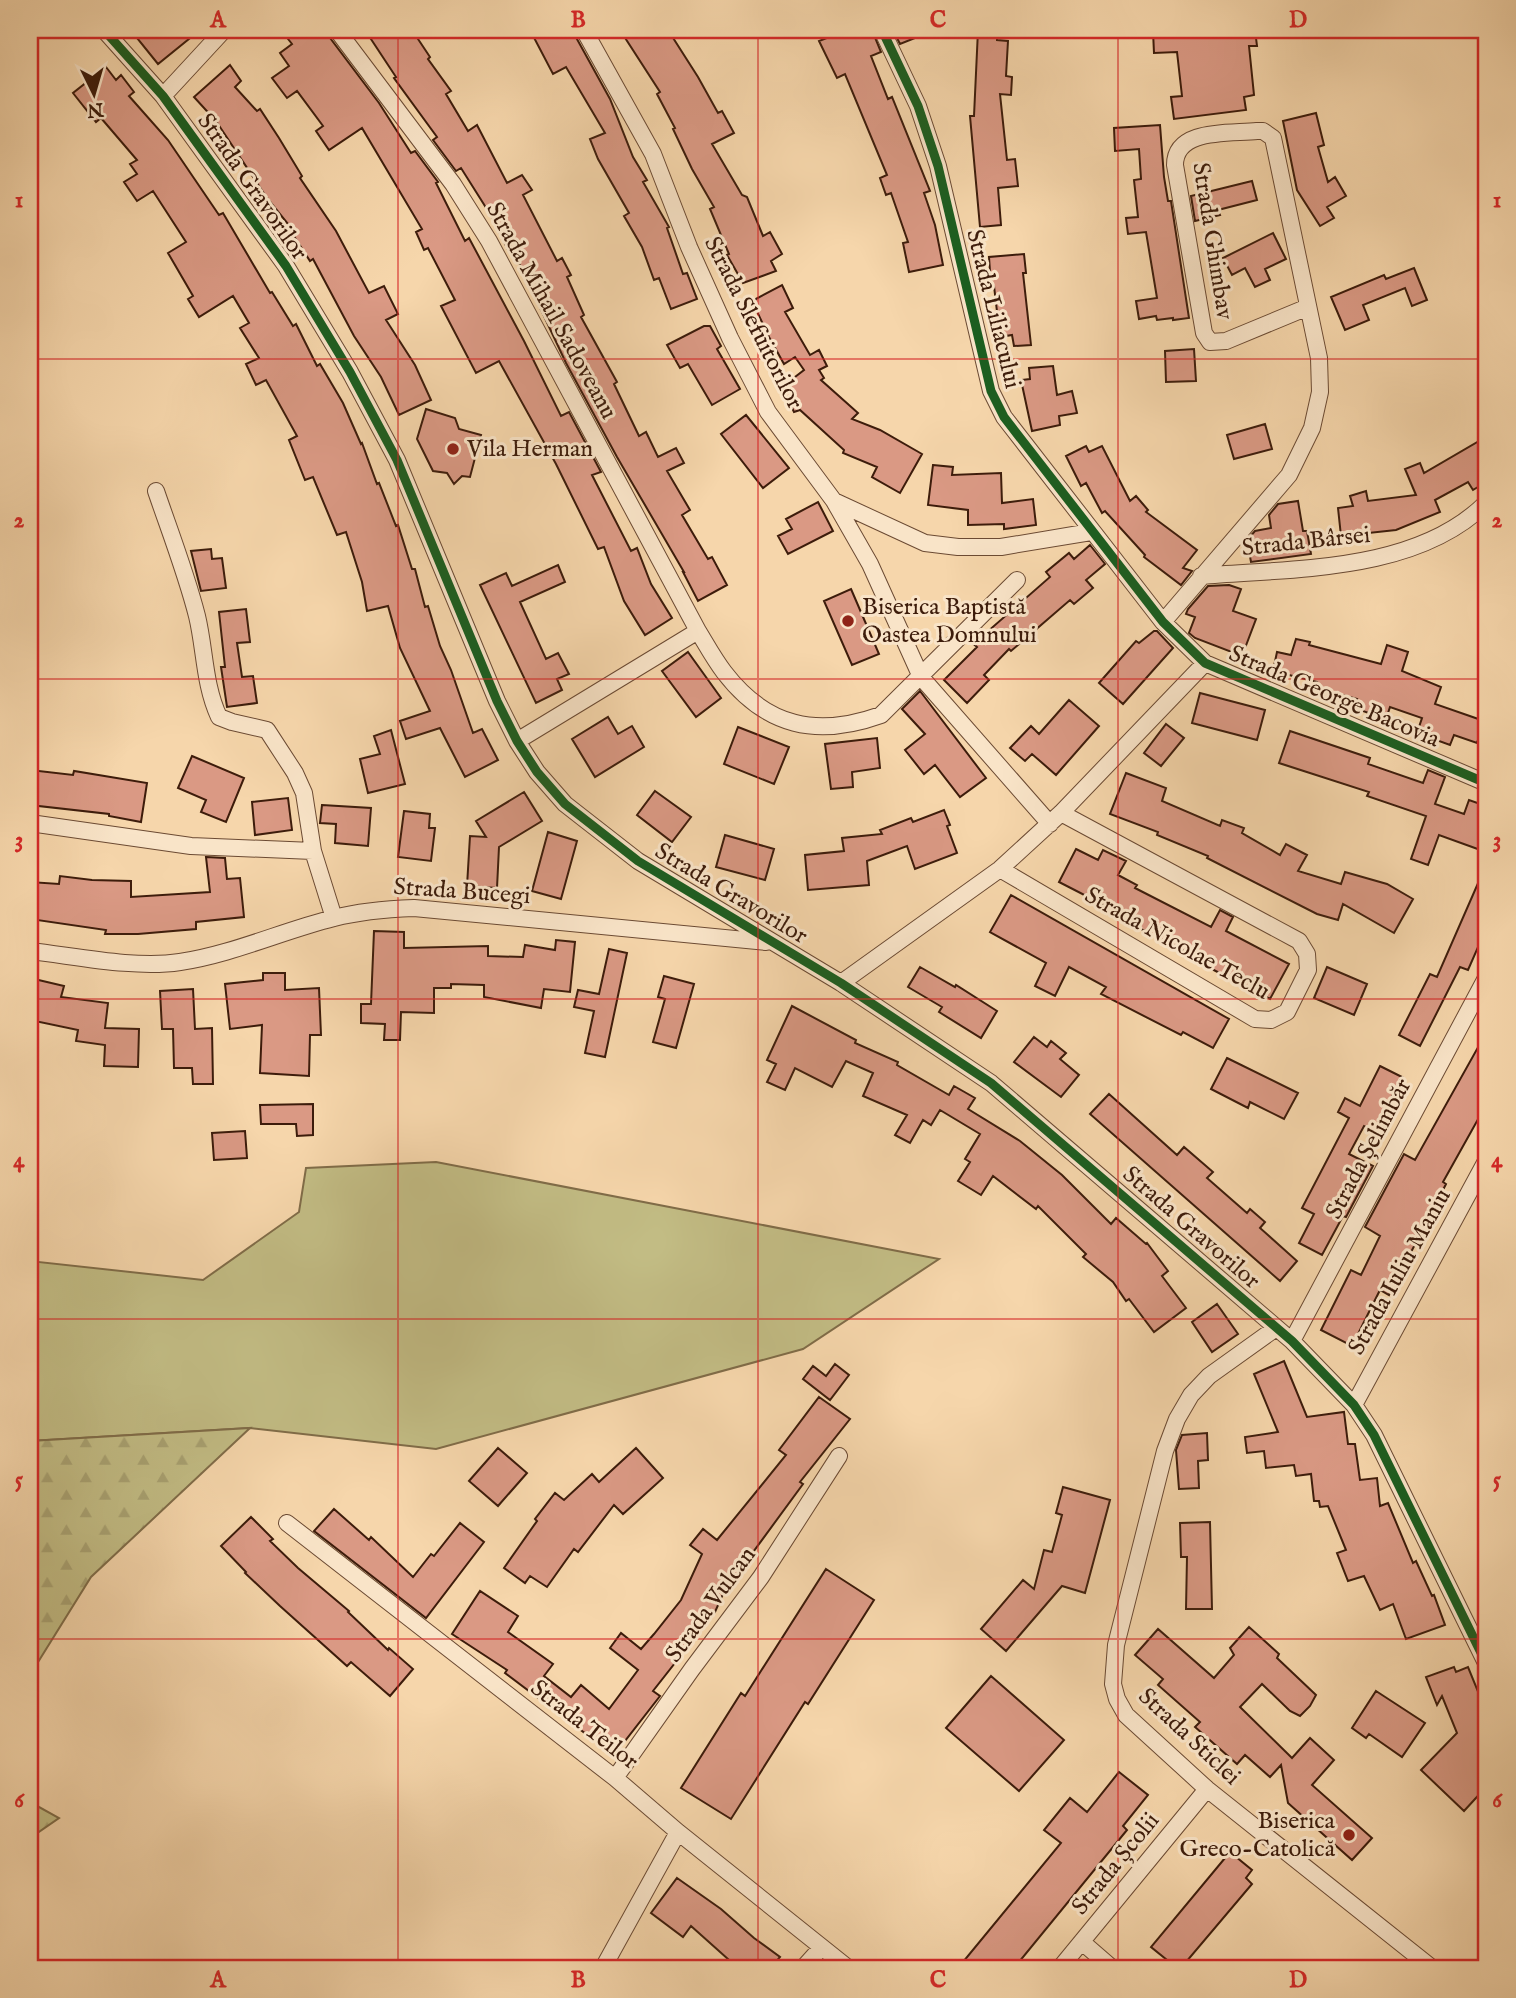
<svg xmlns="http://www.w3.org/2000/svg" width="1516" height="1998" font-family="'IM FELL English',serif">
<style>
.green{fill:#c2bc84;stroke:#806c48;stroke-width:2}
.forest{fill:url(#forest-firs);stroke:#806c48;stroke-width:2}
.building{fill:#da9984;stroke:#3d1c0b;stroke-width:2}
.lines{fill:none;stroke-linecap:round;stroke-linejoin:round}
.street-casing{stroke:#6b4a33;stroke-width:18}
.street{stroke:#f9e4c8;stroke-width:16}
.cycleway-casing{stroke:#f9e4c8;stroke-width:13}
.cycleway{stroke:#1b5e20;stroke-width:9}
.grid{fill:none;stroke:#d62828;stroke-width:2;stroke-opacity:0.55}
.poi-dot{fill:#8f2418;stroke:#f9e4c8;stroke-width:2.5}
.labels{text-anchor:middle;dominant-baseline:central;stroke-width:6;stroke-linejoin:round;paint-order:stroke}
.street-label{font-size:24px;fill:#3d1c0b;stroke:#f9e4c8}
.poi-label{font-size:24px;fill:#3d1c0b;stroke:#f9e4c8;text-anchor:start}
.neatline{fill:none;stroke:#d62828;stroke-width:2.5}
.grid-label{font-size:23px;text-anchor:middle;font-weight:bold;fill:#d62828}
</style>
<defs>
<pattern id="forest-firs" width="22" height="20" patternUnits="userSpaceOnUse" patternTransform="scale(1.75)"><rect width="22" height="20" fill="#c2bc84"/><path d="M5 1l3.5 6h-7zM16 11l3.5 6h-7z" fill="#a8a171"/></pattern>
</defs>
<rect width="100%" height="100%" fill="#f6d6ab"/>
<filter id="stains"><feTurbulence type="fractalNoise" baseFrequency=".00286" numOctaves="4"/><feColorMatrix values="0 0 0 0 .2 0 0 0 0 .09 0 0 0 0 .02 0 0 0 .5 -.17"/></filter>
<radialGradient id="worn" r=".72"><stop offset=".6" stop-color="#630" stop-opacity="0"/><stop offset="1" stop-color="#630" stop-opacity=".3"/></radialGradient>
<path class="green" d="M436,1162L939,1259L803,1349L436,1449L250,1428L30,1441V1261L203,1280L299,1212L306,1168Z"/>
<path class="forest" d="M250,1428L91,1577L30,1675V1441Z
M30,1802L59,1818L30,1838Z"/>
<path class="building" d="M148,30H200L158,64L137,38Z
M281,30H324L379,103L411,153L415,151L438,182L436,183L465,241L469,238L524,341L561,416L569,412L601,472L592,475L631,551L637,548L651,584L672,618L645,635L624,601L604,547L598,549L556,464L499,361L476,373L441,306L455,300L428,248L424,250L416,232L422,229L362,128L329,150L316,131L323,126L297,91L287,98L272,78L289,66L280,53L292,44Z
M365,30H412L430,57L428,59L451,91L446,94L468,131L477,125L507,183L522,175L532,190L523,195L557,261L562,258L571,275L567,277L584,315L581,317L617,382L614,384L639,436L646,432L658,457L676,448L684,463L667,471L690,510L682,515L708,559L712,557L727,585L698,601L683,572H684L617,457L566,363L513,250L509,252L490,214L461,168L456,171L433,140L437,137L394,78L396,77Z
M530,30H572L610,99L633,157L647,180L643,182L669,227L667,228L683,274L687,273L697,299L671,309L659,278L654,280L642,247L624,216L629,213L598,159L590,139L605,133L566,67L553,74Z
M620,30H668L698,77L718,113L722,111L734,133L712,144L742,195L747,197L763,236L770,232L782,254L771,261L776,271L743,283L727,255L729,254L710,209L714,207L692,169L673,129L675,128L657,94L660,92Z
M824,30H872L881,52L871,56L888,99L892,97L930,191L924,193L935,225L943,265L909,272L903,243L908,242L891,193L886,195L880,178L887,175L845,74L837,78L819,41L827,38Z
M893,30H935L900,44Z
M978,30H997V40L1008,41L1006,76L1012,77L1011,95L1000,94L1007,160L1015,159L1018,186L998,188L1001,225L980,227L970,116H974Z
M1167,30H1255L1257,46H1249L1254,95L1244,97L1246,110L1174,119L1171,97L1182,96L1177,52L1154,53L1153,31Z
M230,65L241,81L235,87L257,111L260,109L279,138L302,176L300,178L336,231L369,293L384,286L398,314L386,320L415,365L431,400L399,415L381,377L354,336L313,259L310,261L290,230L292,229L267,198L216,121L194,97Z
M106,67L116,80L121,75L134,92L129,96L168,140L219,215L223,213L270,293L272,292L293,326L296,324L317,366L320,364L343,403L361,444L362,443L377,484L379,483L396,526L398,525L412,569H415L425,607L428,606L440,646L451,670L473,733L482,729L498,760L465,777L440,728L406,739L400,721L430,711L400,648L388,606L367,611L362,582L346,532L337,535L313,477L305,480L289,440L297,436L266,380L256,385L246,364L259,358L240,328L249,323L233,296L199,317L188,299L193,296L168,253L186,242L153,191L137,201L124,182L137,174L130,164L137,160L101,118L96,122L73,93Z
M1316,113L1324,145L1318,147L1328,182L1335,177L1346,196L1327,207L1334,218L1320,226L1297,190L1283,121Z
M1160,125L1164,177L1168,201H1171L1189,318L1173,320V318L1157,320L1156,316L1139,319L1136,301L1157,298L1146,232L1128,234L1126,218L1138,217L1134,180L1141,179L1139,149L1115,151L1114,128Z
M1252,181L1257,200L1218,210L1220,215L1195,221L1191,196Z
M1273,233L1286,259L1265,269L1270,280L1255,287L1245,268L1232,275L1223,258Z
M1024,254L1026,273H1023L1031,345L1014,346L1012,335L1000,337L994,286H991L989,257Z
M1414,268L1427,300L1412,306L1405,288L1363,305L1369,320L1345,330L1331,297L1384,275L1386,279Z
M782,285L793,308L785,312L810,355L819,350L827,366L819,370L824,378L821,380L858,413L852,419L880,430L922,454L900,493L872,477L877,467L843,453L844,450L800,410L794,412L782,387L804,370L795,357L784,364L769,337L752,301Z
M704,326H710L721,346L717,349L740,389L712,405L688,364L680,368L667,345Z
M1194,349L1196,381L1166,382L1165,351Z
M1053,366L1057,395L1072,391L1077,413L1059,416L1060,425L1032,431L1021,380L1030,379L1029,368Z
M426,409L455,418L459,429L481,435L470,477L462,476L454,484L447,473L433,471L417,439Z
M746,415L789,468L763,488L721,434Z
M1265,424L1272,449L1234,459L1227,435Z
M1486,437V482L1473,490L1468,482L1435,500L1440,512L1396,530L1341,536L1338,508L1353,506L1350,496L1366,491L1368,501L1416,495L1405,469L1420,463L1424,473Z
M1086,446L1089,452L1102,446L1130,501L1136,496L1148,510L1146,512L1197,550L1183,568L1192,571L1181,585L1144,557L1145,555L1105,511L1102,513L1086,483L1081,486L1066,456Z
M933,465L953,467L952,475L1001,473L1002,503L1033,499L1036,525L1004,529V524L968,525V510L928,505Z
M1298,501L1303,531H1307L1311,554L1251,562L1247,540L1255,531L1271,528L1269,515L1278,504Z
M818,502L833,531L788,554L778,536L792,529L786,519Z
M1090,545L1105,564L1086,580L1093,588L1074,604L1070,600L1011,651L1009,649L984,675L989,680L967,703L944,680L977,647L970,641L982,629L986,633L1050,577L1046,572L1069,553L1074,559Z
M211,549L212,559L222,558L226,588L201,591L191,551Z
M558,565L565,582L520,602L546,659L558,653L569,674L557,679L562,690L536,703L480,585L506,573L512,586Z
M1229,585L1241,589L1233,611L1256,619L1242,656L1195,638L1189,633L1195,617L1186,614L1188,609L1208,586Z
M851,589L879,654L852,665L824,601Z
M246,609L250,642L237,643L242,677L253,676L257,703L227,707L221,667H225L219,612Z
M1154,631H1157L1173,648L1123,704L1099,683L1136,641L1139,643Z
M1296,639L1310,642L1309,645L1381,664L1387,645L1408,652L1402,671L1441,687L1435,704L1484,721L1477,743L1454,735L1450,745L1417,733L1422,718L1390,707L1386,719L1354,708L1357,699L1316,688L1317,682L1273,671L1277,652L1291,655Z
M688,652L721,698L696,717L662,671Z
M920,691L986,778L960,797L935,765L924,774L905,750L925,734L902,709Z
M1200,693L1265,710L1257,740L1192,723Z
M1069,700L1099,726L1056,775L1032,754L1025,761L1010,748L1031,726L1039,734Z
M608,717L618,734L632,726L644,747L595,777L572,739Z
M1166,724L1184,738L1161,766L1144,753Z
M738,727L789,747L774,784L724,764Z
M391,730L405,784L368,793L360,759L380,754L374,736Z
M1290,731L1370,758L1368,764L1423,783L1428,770L1445,777L1435,804L1464,814L1469,800L1486,806V852L1439,835L1428,865L1411,859L1426,816L1367,796L1369,792L1279,763Z
M877,738L880,768L852,772L853,787L831,789L825,744Z
M192,756L244,778L226,822L201,812L206,800L178,788Z
M30,770L73,775L74,771L147,783L141,822L109,816V814L30,805Z
M1126,773L1166,788L1162,801L1220,826L1222,820L1244,828L1242,833L1280,855L1286,844L1307,855L1298,871L1341,884L1345,872L1387,884L1413,899L1394,933L1343,904L1338,920L1317,914L1207,858L1208,856L1157,835L1158,832L1110,814Z
M655,791L691,817L672,842L637,815Z
M524,792L542,821L499,847L497,888L467,886L470,836L486,837L476,821Z
M288,798L292,830L255,835L252,802Z
M322,805L371,808L368,846L335,843L336,824L320,823Z
M944,810L950,825L947,826L957,853L915,869L907,846L867,861L869,885L808,890L805,855L844,851L842,838L882,834L880,830L911,818L913,822Z
M404,811L430,814L429,828H435L431,861L398,857Z
M548,832L577,841L561,899L532,891Z
M725,835L774,849L765,880L716,867Z
M1076,849L1098,860L1103,850L1126,861L1118,875L1137,885L1135,888L1211,927L1220,910L1233,917L1226,931L1289,964L1270,999L1204,965L1206,962L1135,926L1137,922L1059,882Z
M206,857L225,858L227,879L240,878L244,917L196,922V929L138,934H105L106,930L30,919V882L59,884L60,876L92,880L131,881V897L210,892Z
M1486,865V929L1468,970L1460,967L1420,1046L1399,1035L1430,974L1437,977Z
M1011,895L1229,1019L1213,1048L1183,1032L1181,1035L1101,994L1106,987L1069,967L1055,996L1035,986L1046,963L990,932Z
M374,931L404,932V948L488,946V956L523,957L525,945L555,950L556,940L575,942L570,992L544,989L541,1008L484,997V985L451,984V988H434V1013L401,1012L400,1040H384L385,1024L361,1023V1004H371Z
M609,949L627,953L605,1057L585,1053L594,1011L574,1007L578,990L599,994Z
M920,967L955,987L956,985L997,1011L981,1038L939,1012L942,1007L908,987Z
M1327,967L1367,984L1354,1015L1314,998Z
M263,973H285V990L319,988L321,1035H310L309,1076L260,1073L262,1025L230,1029L225,984L263,980Z
M664,976L694,984L676,1048L653,1042L665,999L658,997Z
M30,978L64,986L61,997L108,1003L105,1028L139,1029L138,1067L104,1066L105,1045L76,1041L78,1030L30,1020Z
M193,989L195,1029L212,1028L213,1084H193L192,1068H174L173,1029H162L160,991Z
M792,1006L856,1040L855,1043L898,1062L897,1065L949,1095L954,1086L975,1098L968,1109L1020,1141L1062,1175L1111,1224L1116,1218L1146,1244L1147,1243L1168,1271L1162,1276L1186,1308L1154,1332L1129,1299L1126,1301L1113,1282L1083,1257L1086,1254L1038,1206L1036,1209L993,1176L981,1195L958,1181L970,1162L965,1159L980,1134L940,1110L931,1125L923,1120L910,1143L895,1135L907,1115L863,1096L873,1073L846,1061L832,1087L795,1068L785,1090L767,1082L776,1064L767,1060Z
M1486,1033V1105L1443,1182L1446,1184L1389,1295L1380,1290L1352,1346L1321,1330L1351,1270L1361,1275L1380,1236L1365,1227L1404,1154L1415,1160Z
M1034,1037L1047,1047L1051,1041L1066,1053L1060,1059L1079,1075L1061,1097L1014,1062Z
M1227,1058L1298,1093L1284,1119L1250,1102L1248,1108L1211,1089Z
M1380,1066L1402,1077L1374,1131L1364,1126L1349,1154L1373,1166L1346,1217L1343,1216L1322,1255L1299,1243L1314,1214L1302,1208L1349,1118L1338,1112L1345,1098L1360,1106Z
M1109,1094L1177,1155L1184,1147L1213,1172L1207,1178L1247,1213L1250,1209L1265,1222L1260,1228L1297,1261L1280,1281L1090,1114Z
M313,1104V1135L297,1136L296,1124H261L260,1105Z
M245,1131L247,1158L214,1160L212,1133Z
M1217,1304L1238,1334L1212,1352L1192,1322Z
M1284,1361L1307,1417L1344,1412L1348,1444H1355L1360,1480L1377,1478L1380,1506L1388,1503L1413,1563L1416,1561L1432,1596L1434,1595L1445,1625L1406,1639L1393,1604L1380,1610L1364,1576L1348,1581L1337,1553L1346,1550L1328,1506L1320,1507L1319,1501H1314L1311,1474L1296,1476L1294,1465L1266,1468L1264,1451L1247,1453L1245,1437L1278,1432L1254,1374Z
M835,1364L849,1375L830,1400L803,1379L813,1366L826,1376Z
M819,1397L850,1419L800,1482L803,1484L751,1555L753,1557L735,1580L731,1576L715,1612L653,1691L660,1696L614,1755L505,1673L507,1670L452,1634L480,1591L518,1616L508,1632L553,1664L544,1676L571,1697L581,1685L609,1709L638,1670L610,1648L621,1633L641,1649L654,1634L681,1600L702,1554L690,1545L703,1529L717,1540L786,1455L779,1450Z
M1207,1433L1208,1460L1198,1461L1199,1488L1179,1489L1176,1450L1182,1435Z
M498,1448L527,1473L498,1506L469,1481Z
M636,1448L663,1478L623,1514L614,1505L578,1552L574,1549L547,1587L530,1576L525,1583L504,1568L537,1521L535,1519L555,1493L564,1500L592,1474L599,1482Z
M1063,1487L1110,1500L1085,1593L1062,1586L1006,1651L981,1629L1023,1580L1034,1589L1044,1550L1052,1552L1062,1515L1056,1513Z
M334,1509L369,1540L371,1537L413,1577L431,1554L434,1556L460,1523L484,1542L426,1618L314,1531Z
M251,1517L273,1539L270,1541L298,1568L349,1611L348,1612L388,1650L389,1648L413,1669L390,1696L351,1662L347,1666L280,1606L245,1573L246,1572L221,1546Z
M1210,1522L1212,1609H1186L1187,1557H1181L1180,1523Z
M826,1569L874,1600L808,1704L805,1702L731,1819L681,1788L741,1693L745,1696Z
M1249,1627L1279,1654L1277,1658L1316,1695L1310,1706L1300,1716L1290,1711L1262,1684L1240,1707L1292,1758L1310,1738L1334,1760L1312,1785L1372,1838L1352,1860L1288,1803L1281,1765L1270,1777L1245,1755L1237,1764L1195,1727L1200,1722L1158,1685L1163,1679L1135,1655L1158,1629L1214,1678L1234,1655L1230,1648Z
M1454,1667L1456,1672L1468,1667L1479,1694L1482,1693L1486,1704V1787L1464,1811L1421,1770L1457,1733L1442,1696L1437,1705L1426,1677Z
M991,1676L1064,1740L1019,1791L946,1728Z
M1376,1691L1425,1723L1402,1757L1369,1734L1366,1738L1352,1728Z
M1119,1772L1148,1795L1123,1826L1127,1830L1014,1968H958L1061,1843L1044,1830L1070,1798L1087,1812Z
M1230,1852L1252,1870L1246,1878L1252,1884L1181,1968H1177L1151,1947Z
M677,1878L721,1909L754,1938L780,1957L771,1968H738L691,1926L683,1937L651,1913Z"/>
<g class="lines">
<g class="street-casing">
<path id="street" d="M104,30L163,96L286,266L350,372L397,460L497,701L517,741L537,772L565,804L638,861L841,983L991,1083L1292,1341L1354,1405L1374,1435L1486,1663
M337,30L453,184L489,241L698,631C706,644 714,659 724,672C766,727 817,738 881,715L1017,580
M584,30L653,154L689,247L730,338L768,412L834,501L870,564L921,677L1050,824
M882,30L918,106L938,166L991,391L1004,417L1163,622L1205,663L1486,783
M163,96L224,30
M156,491C170,532 186,573 197,616C205,649 204,685 219,717L232,722L267,730L295,773L304,793L313,851L334,918
M834,501L925,543L958,547H1001L1091,532
M1201,576C1292,568 1416,573 1486,503
M1163,622L1289,475L1312,428L1320,392L1319,358L1273,138L1263,131H1257C1230,134 1175,128 1175,165L1204,333L1210,342L1226,341L1308,307
M517,741L698,631
M30,823L191,846L313,851
M1000,869L1255,1019L1271,1020L1287,1012L1308,970L1307,954L1299,941L1061,813
M30,951C75,956 135,969 180,962C233,954 282,931 334,918C361,911 387,909 414,908L766,942
M841,983L1000,869L1061,813L1205,663
M1276,1328L1209,1376L1191,1395L1177,1419L1165,1451L1116,1645L1113,1684L1117,1699L1126,1715L1207,1789L1432,1968
M1292,1341L1486,978
M1354,1405L1486,1161
M287,1523L615,1778L678,1832L848,1968
M615,1778L692,1669L761,1577L839,1456
M1082,1942L1112,1968
M603,1968L678,1832
M803,1968L821,1948
M1060,1968L1207,1789"/>
</g>
<use href="#street" class="street"/>
<g class="cycleway-casing">
<path id="cycleway" d="M104,30L163,96L286,266L350,372L397,460L497,701L517,741L537,772L565,804L638,861L841,983L991,1083L1292,1341L1354,1405L1374,1435L1486,1663
M882,30L918,106L938,166L991,391L1004,417L1163,622L1205,663L1486,783"/>
</g>
<use href="#cycleway" class="cycleway"/>
</g>
<path class="grid" d="M398,30V1968M758,30V1968M1118,30V1968M30,359H1486M30,679H1486M30,999H1486M30,1319H1486M30,1639H1486"/>
<g class="poi-dot">
<circle cx="453" cy="449" r="7"/>
<circle cx="848" cy="621" r="7"/>
<circle cx="1349" cy="1835" r="7"/>
</g>
<g class="labels">
<g class="street-label">
<text transform="translate(252 187) rotate(55)">Strada Gravorilor</text>
<text transform="translate(1212 241) rotate(81)">Strada Ghimbav</text>
<text transform="translate(993 309) rotate(76)">Strada Liliacului</text>
<text transform="translate(551 311) rotate(61)">Strada Mihail Sadoveanu</text>
<text transform="translate(753 323) rotate(63)">Strada Slefuitorilor</text>
<text transform="translate(1306 542) rotate(-6)">Strada Bârsei</text>
<text transform="translate(1334 697) rotate(23)">Strada George Bacovia</text>
<text transform="translate(462 892) rotate(4)">Strada Bucegi</text>
<text transform="translate(731 894) rotate(31)">Strada Gravorilor</text>
<text transform="translate(1177 944) rotate(29)">Strada Nicolae Teclu</text>
<text transform="translate(1369 1149) rotate(-62)">Strada Șelimbăr</text>
<text transform="translate(1191 1228) rotate(41)">Strada Gravorilor</text>
<text transform="translate(1400 1272) rotate(-61)">Strada Iuliu Maniu</text>
<text transform="translate(711 1605) rotate(-54)">Strada Vulcan</text>
<text transform="translate(584 1725) rotate(38)">Strada Teilor</text>
<text transform="translate(1189 1737) rotate(43)">Strada Sticlei</text>
<text transform="translate(1116 1864) rotate(-51)">Strada Școlii</text>
</g>
<g class="poi-label">
<text x="467" y="449">Vila Herman</text>
<text x="862" y="607">Biserica Baptistă<tspan x="862" dy="28">Oastea Domnului</tspan></text>
<text x="1335" y="1821" text-anchor="end">Biserica<tspan x="1335" dy="28">Greco-Catolică</tspan></text>
</g>
</g>
<rect width="1516" height="1998" fill="none" stroke="#f6d6ab" stroke-width="77"/>
<g transform="translate(94 94) rotate(175)" stroke="#f9e4c8" stroke-width="5" paint-order="stroke">
<path d="M0-5L12 26L0 18L-12 26Z" fill="#3d1c0b"/>
<text y="-10" font-size="19" font-weight="bold" text-anchor="middle" fill="#3d1c0b">N</text>
</g>
<rect x="38" y="38" width="1440" height="1922" class="neatline"/>
<g class="grid-label">
<text x="218" y="27">A</text>
<text x="578" y="27">B</text>
<text x="938" y="27">C</text>
<text x="1298" y="27">D</text>
<text x="19" y="207">1</text>
<text x="1497" y="207">1</text>
<text x="19" y="527">2</text>
<text x="1497" y="527">2</text>
<text x="19" y="847">3</text>
<text x="1497" y="847">3</text>
<text x="19" y="1167">4</text>
<text x="1497" y="1167">4</text>
<text x="19" y="1487">5</text>
<text x="1497" y="1487">5</text>
<text x="19" y="1807">6</text>
<text x="1497" y="1807">6</text>
<text x="218" y="1987">A</text>
<text x="578" y="1987">B</text>
<text x="938" y="1987">C</text>
<text x="1298" y="1987">D</text>
</g>
<rect width="100%" height="100%" filter="url(#stains)"/>
<rect width="100%" height="100%" fill="url(#worn)"/>
</svg>
